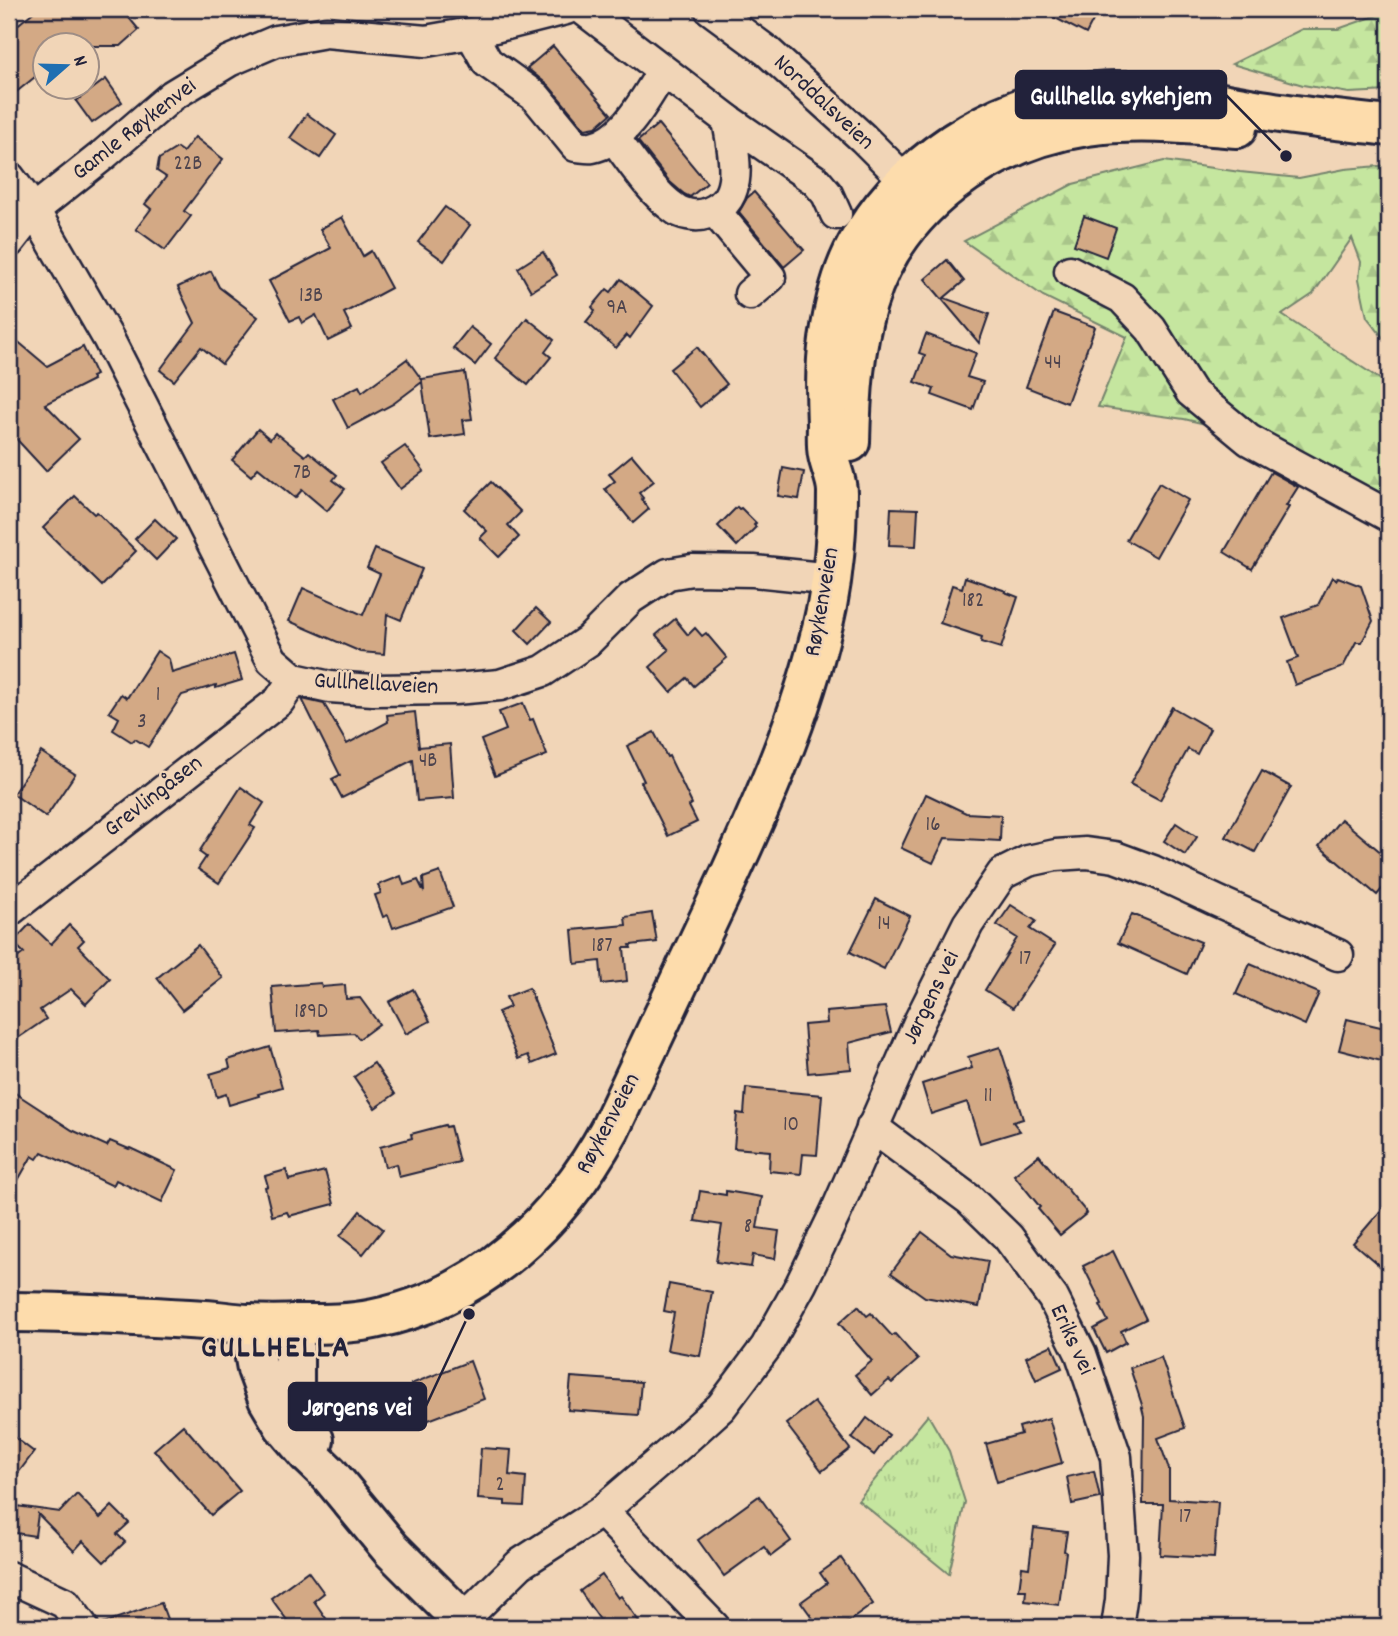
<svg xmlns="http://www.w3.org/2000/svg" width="1398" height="1636" font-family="Dekko,sans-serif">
<defs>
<pattern id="forest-firs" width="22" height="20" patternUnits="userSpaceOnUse" patternTransform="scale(1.75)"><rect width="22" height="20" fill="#c5e69f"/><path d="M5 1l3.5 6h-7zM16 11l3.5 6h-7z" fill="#a9c58a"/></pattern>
<pattern id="park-tufts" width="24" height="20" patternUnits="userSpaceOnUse" patternTransform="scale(1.75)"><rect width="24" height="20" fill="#c5e69f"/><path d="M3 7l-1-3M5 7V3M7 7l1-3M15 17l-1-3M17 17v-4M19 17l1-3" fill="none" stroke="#a9c58a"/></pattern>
</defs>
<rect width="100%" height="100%" fill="#f1d5b7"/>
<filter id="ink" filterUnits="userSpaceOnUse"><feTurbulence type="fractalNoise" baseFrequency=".0143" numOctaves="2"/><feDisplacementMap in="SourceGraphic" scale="14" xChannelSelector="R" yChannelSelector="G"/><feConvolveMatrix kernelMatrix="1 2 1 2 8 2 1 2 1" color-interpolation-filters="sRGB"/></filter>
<g filter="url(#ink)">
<!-- forest -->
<g fill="url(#forest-firs)" stroke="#74846d" stroke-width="2">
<polygon points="1389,9 1389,91 1349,93 1303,85 1232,64 1302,29 1338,29 1375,16"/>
<polygon points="1164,161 1240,172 1299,178 1345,169 1389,165 1389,345 1367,317 1359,279 1361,262 1352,238 1313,294 1282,315 1389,385 1389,496 1333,476 1270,439 1184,419 1098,407 1127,337 1043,296 964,241 1073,184"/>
</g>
<!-- park -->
<polygon fill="url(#park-tufts)" stroke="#74846d" stroke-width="2" points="928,1415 949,1451 965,1502 949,1574 858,1500"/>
<!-- building -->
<g fill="#d3a985" stroke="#22223b" stroke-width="2">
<polygon points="37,9 122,9 139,30 121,46 46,46 46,68 9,98 9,32"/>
<polygon points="1038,9 1099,9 1086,34"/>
<polygon points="553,46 611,114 596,127 585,129 549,86 527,68"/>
<polygon points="106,79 122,102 92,123 76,101"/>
<polygon points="307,114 336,135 320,158 290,138"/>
<polygon points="658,124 707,183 690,197 684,194 670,182 638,141"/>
<polygon points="195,137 223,159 184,211 191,216 165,250 136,229 151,209 145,204 166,177 157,171 159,159 177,148 183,152"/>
<polygon points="754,192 804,250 784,267 739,212 747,198"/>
<polygon points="445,207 470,225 444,261 418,242"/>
<polygon points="1084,216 1116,228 1106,257 1074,245"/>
<polygon points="342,217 363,256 371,251 391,288 344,313 352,329 328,341 316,315 302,323 299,317 290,321 269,281 331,248 320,229"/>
<polygon points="543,252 557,275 531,291 518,268"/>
<polygon points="947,260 964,281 944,298 989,314 979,343 925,279"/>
<polygon points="211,271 219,287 258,317 222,364 201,347 174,381 160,370 195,323 178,287"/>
<polygon points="621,279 653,306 630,338 627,335 616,348 586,322 595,311 592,307 607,289 611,292"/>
<polygon points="1054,312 1095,327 1067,403 1026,387"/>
<polygon points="527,318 554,340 545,352 551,357 528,385 495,358"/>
<polygon points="470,327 491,344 475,365 453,348"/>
<polygon points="9,334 47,366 83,347 96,375 91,377 93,380 45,404 79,439 46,471 9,431"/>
<polygon points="926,334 976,353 967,377 983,382 973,410 932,395 934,389 915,382 925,355 919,353"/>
<polygon points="697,347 727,384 700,407 670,369"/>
<polygon points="407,359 422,380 422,379 465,372 472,419 463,420 465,434 430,439 422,382 393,404 348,428 333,399 359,386 362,392"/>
<polygon points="258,429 270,439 275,433 278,436 279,435 305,456 309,452 337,475 333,480 345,489 327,511 302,490 295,498 258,468 251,476 232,460"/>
<polygon points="405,446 424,471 400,489 381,463"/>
<polygon points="632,455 654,481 639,493 643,498 642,499 649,509 633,523 605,489 615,481 609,474"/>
<polygon points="783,468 804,472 799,499 778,496"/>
<polygon points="1271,472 1298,487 1286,506 1289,507 1252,569 1224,552"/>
<polygon points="491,482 521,512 508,525 519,537 499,557 480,538 487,531 464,509"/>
<polygon points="1159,483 1188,500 1156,557 1126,540"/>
<polygon points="75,496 94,514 97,512 136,551 102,586 43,528"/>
<polygon points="737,507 739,509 741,508 756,523 754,525 756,527 737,546 718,526"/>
<polygon points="891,508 918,509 916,546 889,545"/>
<polygon points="155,519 176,539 156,560 135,539"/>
<polygon points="375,549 422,569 401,620 387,614 384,654 361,652 289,621 303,588 363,615 380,574 367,568"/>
<polygon points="965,577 1006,591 1005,592 1018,597 1001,648 981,642 982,637 940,623 952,585 962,588"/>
<polygon points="1332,577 1336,580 1338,577 1361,586 1373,621 1362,642 1356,642 1343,667 1295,685 1287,662 1298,658 1283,618 1318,605"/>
<polygon points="536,608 551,622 530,644 516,630"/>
<polygon points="675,619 688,635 695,628 702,636 706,633 727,658 694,686 687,678 671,692 650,667 669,650 656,635"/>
<polygon points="157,651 169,659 172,673 234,654 242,680 216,688 216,685 182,695 148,747 135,739 132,742 113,730 119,718 109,712 121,694 127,698"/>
<polygon points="302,699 324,704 347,744 388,722 387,715 415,712 419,747 450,744 454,798 417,801 413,760 369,782 370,784 342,798 332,779 340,775"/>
<polygon points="523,703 530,720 533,719 547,755 495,776 481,740 506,730 499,712"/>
<polygon points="1172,707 1210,729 1197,754 1188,749 1160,800 1130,784"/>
<polygon points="654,732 667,757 669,756 692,804 689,806 697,822 668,836 641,782 644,781 627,746"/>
<polygon points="41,752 75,774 46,817 13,794"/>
<polygon points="1262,771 1291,787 1255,852 1226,837"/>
<polygon points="241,787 264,803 250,825 255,828 219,883 198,869 206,857 199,852"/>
<polygon points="926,794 966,813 1001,815 1000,841 945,838 933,863 901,848"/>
<polygon points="1341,819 1389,859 1389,881 1377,895 1319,846"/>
<polygon points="1176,823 1197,837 1185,855 1164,841"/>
<polygon points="440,872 453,907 393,928 388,915 383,917 375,895 381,893 378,885 401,876 404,885 418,880 424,892 423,878"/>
<polygon points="876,899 910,916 884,969 850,952"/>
<polygon points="1011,905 1036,921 1030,929 1055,945 1013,1008 985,990 1017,938 997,925"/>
<polygon points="652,913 657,942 630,945 631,948 624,948 627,981 602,984 600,961 575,964 572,930 626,925 625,917"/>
<polygon points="1132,914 1201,942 1187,974 1118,943"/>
<polygon points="30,924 51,944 69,925 84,940 78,946 110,979 86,1004 71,989 40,1010 46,1019 9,1044 9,964 24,953 13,942"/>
<polygon points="198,945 223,978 182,1010 157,978"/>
<polygon points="1250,964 1319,993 1305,1025 1236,994"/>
<polygon points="321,983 322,987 345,985 346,999 360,998 379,1024 359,1039 354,1033 320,1035 319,1030 276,1033 272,987"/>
<polygon points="529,988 556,1054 532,1064 528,1055 518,1059 498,1012 510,1007 506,997"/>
<polygon points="413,989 430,1021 406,1034 389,1002"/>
<polygon points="885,1007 891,1032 849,1043 851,1069 808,1073 804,1025 827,1023 826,1012"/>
<polygon points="1347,1019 1389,1029 1389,1063 1339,1050"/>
<polygon points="270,1047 282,1087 258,1094 259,1096 229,1105 226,1094 217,1097 210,1074 230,1068 228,1060"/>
<polygon points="1000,1047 1023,1119 1013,1122 1020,1131 980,1143 967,1102 931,1114 922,1084 972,1068 968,1057"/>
<polygon points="374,1063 395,1094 375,1108 354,1077"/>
<polygon points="746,1088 822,1095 817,1155 803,1154 801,1174 769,1171 770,1151 734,1148 737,1113 744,1114"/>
<polygon points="9,1089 72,1130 107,1146 110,1141 129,1149 130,1148 177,1170 162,1202 116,1180 113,1186 42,1152 37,1159 32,1156 9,1196"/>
<polygon points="445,1125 446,1127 450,1126 459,1162 399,1177 396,1164 385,1167 380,1147 412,1138 411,1134"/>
<polygon points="1039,1155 1087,1213 1060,1235 1038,1209 1040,1207 1014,1175"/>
<polygon points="286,1170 289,1180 325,1171 334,1204 289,1216 287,1212 272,1216 265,1187 268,1186 265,1176"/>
<polygon points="700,1191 726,1195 726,1191 762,1197 757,1228 779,1231 775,1259 753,1255 751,1267 716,1262 722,1225 695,1221"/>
<polygon points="1389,1201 1389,1274 1353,1243"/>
<polygon points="360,1211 383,1229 363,1254 340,1236"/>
<polygon points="922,1232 951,1254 988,1261 979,1307 925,1297 891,1273"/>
<polygon points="1113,1251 1146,1319 1121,1331 1126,1342 1106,1353 1094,1329 1108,1321 1100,1305 1102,1304 1083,1266"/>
<polygon points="669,1284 712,1292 700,1356 667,1350 674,1313 664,1311"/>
<polygon points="858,1306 867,1316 871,1313 892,1336 895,1334 918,1360 892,1383 889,1380 872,1395 855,1375 872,1361 839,1323"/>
<polygon points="1052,1345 1062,1368 1036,1380 1026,1357"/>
<polygon points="1161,1357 1185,1428 1158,1438 1169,1469 1169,1499 1218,1502 1214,1558 1160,1555 1163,1504 1143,1504 1144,1416 1142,1408 1143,1408 1130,1368"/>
<polygon points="470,1361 484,1399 426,1421 411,1384"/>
<polygon points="571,1377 641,1382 638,1415 568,1410"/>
<polygon points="814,1402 850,1449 822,1471 786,1424"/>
<polygon points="867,1418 889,1435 874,1455 852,1438"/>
<polygon points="1049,1418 1062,1463 997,1482 986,1444 1021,1434 1019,1427"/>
<polygon points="183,1425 240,1491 211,1515 154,1450"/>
<polygon points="9,1433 34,1452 9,1485"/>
<polygon points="481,1448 511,1450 509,1475 526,1477 524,1506 505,1505 505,1501 478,1499"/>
<polygon points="1094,1471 1100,1498 1072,1504 1067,1477"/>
<polygon points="77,1494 100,1518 112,1506 129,1523 117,1534 125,1542 104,1562 83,1541 74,1551 38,1514 35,1536 9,1532 9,1505 60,1512"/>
<polygon points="759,1496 791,1541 771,1556 764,1547 724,1576 698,1540"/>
<polygon points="1034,1528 1067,1532 1064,1551 1066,1552 1059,1605 1025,1601 1026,1590 1019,1590 1022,1567 1029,1568"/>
<polygon points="841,1558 873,1604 841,1627 819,1627 801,1602 827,1583 820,1573"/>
<polygon points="308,1571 324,1593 314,1601 332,1627 292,1627 271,1598"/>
<polygon points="602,1575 618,1598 621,1596 643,1627 605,1627 580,1591"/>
<polygon points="161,1603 170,1627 101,1627 100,1624"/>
</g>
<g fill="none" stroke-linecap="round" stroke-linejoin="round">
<!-- street casing -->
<g stroke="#22223b" stroke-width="35">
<g id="street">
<polyline points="583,9 728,120 816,181 827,194 836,214"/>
<polyline points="710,9 767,51 863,138 921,196"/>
<path d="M471,33l16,29 49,35 40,49c5,0 11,2 16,1 33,-6 54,-50 71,-76"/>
<path d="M614,138c16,21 38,55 60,70 7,6 22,9 31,6 43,-13 28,-61 23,-94"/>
<polyline points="9,177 34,210 108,338 272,660 294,679 330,687 373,690 455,689 500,685 543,671 588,641 631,598 668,574 692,570 754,571 832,579"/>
<polyline points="715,211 770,277 750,294"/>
<polyline points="9,242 34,210 102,156 173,95 229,61 276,41 326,32 426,41 471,33 566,9"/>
<polyline points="1070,271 1122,298 1151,329 1191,392 1249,440 1389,516"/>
<polyline points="9,911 279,701 294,679"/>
<polyline points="872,1127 970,1200 1008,1237 1053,1298 1081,1354 1116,1457 1123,1555 1121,1600 1117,1627"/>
<polyline points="602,1511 714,1627"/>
<polyline points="9,1577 65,1603 83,1627"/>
<polyline points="459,1627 463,1620 520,1564 602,1511 680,1444 721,1407 766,1347 801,1284 835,1214 920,1020 968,924 1002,874 1028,861 1056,855 1086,853 1115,857 1153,871 1217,901 1338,955"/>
</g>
</g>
<!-- secondary casing -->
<g stroke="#22223b" stroke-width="44">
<g id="secondary">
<polyline points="249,1324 257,1369 268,1399 284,1426 307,1453 329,1474 391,1549 469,1627"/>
<polyline points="294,1324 294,1404 314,1440"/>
</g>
</g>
<!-- primary casing -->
<g stroke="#22223b" stroke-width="44">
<g id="primary">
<path d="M850,442c1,-46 4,-94 17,-138 29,-98 122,-163 220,-178 49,-7 101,-2 150,2"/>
<path d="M9,1312c65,0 131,4 196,8 14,1 28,3 42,4 18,1 36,1 53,0 25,0 50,0 74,-5 106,-21 186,-98 236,-190 40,-86 81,-171 121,-257 39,-85 77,-173 96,-266 7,-37 10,-77 10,-114 0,-13 -7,-25 -9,-37 -2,-10 -1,-21 -1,-31 -1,-28 -2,-56 2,-84 5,-35 13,-71 32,-102 52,-86 153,-146 255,-147 51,0 101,12 152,20 40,7 81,10 121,15"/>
</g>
</g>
<!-- street -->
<use href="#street" stroke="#f1d5b7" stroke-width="30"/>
<!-- secondary -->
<use href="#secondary" stroke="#f1d5b7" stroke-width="38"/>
<!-- primary -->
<use href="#primary" stroke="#fddcac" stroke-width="38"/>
</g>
</g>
<g text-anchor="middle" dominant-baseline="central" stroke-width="5" stroke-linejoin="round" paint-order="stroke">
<!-- number labels -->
<g font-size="21" fill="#4e444e">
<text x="188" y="165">22B</text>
<text x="311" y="297">13B</text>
<text x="617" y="309">9A</text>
<text x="1053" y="364">44</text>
<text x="302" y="474">7B</text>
<text x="973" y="602">182</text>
<text x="158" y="696">1</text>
<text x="142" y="723">3</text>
<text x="428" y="762">4B</text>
<text x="933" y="826">16</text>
<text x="884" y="925">14</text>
<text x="602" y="947">187</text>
<text x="1025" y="960">17</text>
<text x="311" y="1013">189D</text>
<text x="988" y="1097">11</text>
<text x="791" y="1126">10</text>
<text x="748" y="1228">8</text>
<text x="500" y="1486">2</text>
<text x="1185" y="1518">17</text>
</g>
<!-- street labels -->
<g font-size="24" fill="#22223b" stroke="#f1d5b7">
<text transform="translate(823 103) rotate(43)">Norddalsveien</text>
<text transform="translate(135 130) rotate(-38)">Gamle Røykenvei</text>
<text transform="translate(823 602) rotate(-80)">Røykenveien</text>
<text transform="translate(376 685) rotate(3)">Gullhellaveien</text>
<text transform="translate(154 797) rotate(-38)">Grevlingåsen</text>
<text transform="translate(932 998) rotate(-64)">Jørgens vei</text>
<text transform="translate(609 1124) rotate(-62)">Røykenveien</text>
<text transform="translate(1071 1340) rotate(65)">Eriks vei</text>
</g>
<!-- district labels -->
<g font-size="32" font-weight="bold" letter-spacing="2" fill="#22223b" stroke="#f1d5b7">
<text x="276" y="1350">GULLHELLA</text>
</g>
</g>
<!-- callouts -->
<path fill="none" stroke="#22223b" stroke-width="2.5" d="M1286 156L1226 95M469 1314L426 1406"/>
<g fill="#22223b" stroke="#f1d5b7" stroke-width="2.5">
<circle cx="1286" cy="156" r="7"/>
<circle cx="469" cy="1314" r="7"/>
</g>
<g fill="#22223b" stroke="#22223b" stroke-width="2.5">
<rect x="1016" y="71" width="210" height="47" rx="7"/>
<rect x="289" y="1383" width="137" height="47" rx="7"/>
</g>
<g font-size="26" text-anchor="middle" font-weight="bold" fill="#fff">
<text x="1121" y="104">Gullhella sykehjem</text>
<text x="357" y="1415">Jørgens vei</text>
</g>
<!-- margin -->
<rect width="1398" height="1636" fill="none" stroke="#f1d5b7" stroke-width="35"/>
<rect x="18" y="18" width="1363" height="1601" fill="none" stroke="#22223b" stroke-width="2.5" filter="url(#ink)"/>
<!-- north arrow -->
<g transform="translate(66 66) rotate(70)"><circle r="33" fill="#f1d5b7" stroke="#9e8d85" stroke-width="2"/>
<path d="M0-5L12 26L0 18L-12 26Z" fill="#1f6fb2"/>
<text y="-10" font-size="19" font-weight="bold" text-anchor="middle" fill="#22223b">N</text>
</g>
</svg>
